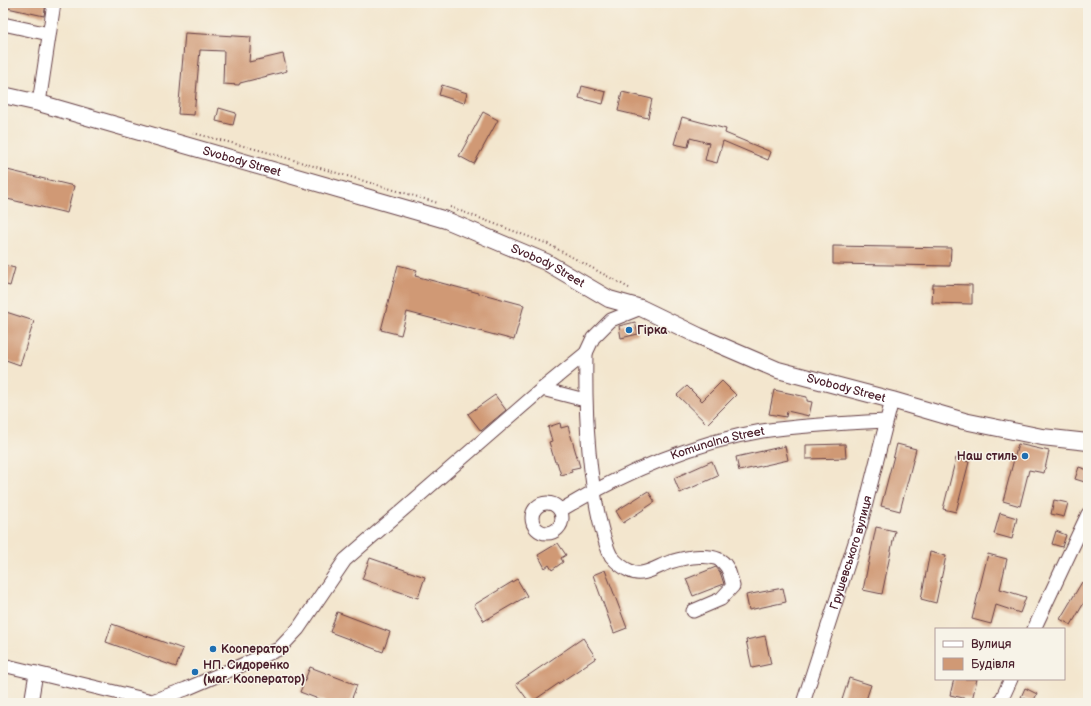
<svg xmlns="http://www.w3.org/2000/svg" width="1091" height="706" font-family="'Balsamiq Sans',sans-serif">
<rect width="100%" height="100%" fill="#f7f3e8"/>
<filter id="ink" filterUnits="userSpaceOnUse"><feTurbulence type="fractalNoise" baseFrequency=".025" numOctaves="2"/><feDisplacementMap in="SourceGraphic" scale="8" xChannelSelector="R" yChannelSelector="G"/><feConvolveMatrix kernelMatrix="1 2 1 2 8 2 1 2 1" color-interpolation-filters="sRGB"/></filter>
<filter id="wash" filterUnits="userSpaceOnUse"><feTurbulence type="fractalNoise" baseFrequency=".012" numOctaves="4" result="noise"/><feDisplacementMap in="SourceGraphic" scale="16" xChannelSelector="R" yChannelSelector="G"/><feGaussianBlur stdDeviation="0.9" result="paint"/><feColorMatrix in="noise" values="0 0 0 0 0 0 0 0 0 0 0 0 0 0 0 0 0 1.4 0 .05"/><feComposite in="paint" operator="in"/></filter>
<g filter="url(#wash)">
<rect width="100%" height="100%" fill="#f3e6ce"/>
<g id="blocks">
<!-- building -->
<g fill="#d09975">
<polygon points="3,3 46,3 44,16 3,7"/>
<polygon points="185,33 251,37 249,62 283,54 287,71 240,83 239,85 223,84 224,51 200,50 194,115 178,114"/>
<polygon points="442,85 467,93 464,103 439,95"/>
<polygon points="582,86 606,92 603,104 579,98"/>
<polygon points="622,92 652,99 648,118 618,111"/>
<polygon points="219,108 236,113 233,125 216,121"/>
<polygon points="483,112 498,120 474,164 459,156"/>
<polygon points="682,117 726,129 725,133 771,152 768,160 723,141 717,163 705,160 709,143 690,138 688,147 674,144"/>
<polygon points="3,169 74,186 67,213 3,198"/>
<polygon points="833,246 951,248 950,266 833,264"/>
<polygon points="3,265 15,268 10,286 3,284"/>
<polygon points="398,265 417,270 415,276 524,305 514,340 407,312 401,335 381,330"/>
<polygon points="933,284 972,285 972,304 932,303"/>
<polygon points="3,311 34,321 20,365 3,359"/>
<polygon points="635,322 638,334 621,338 619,326"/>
<polygon points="722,381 736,395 707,424 677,395 687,386 702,401"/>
<polygon points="774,390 807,397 807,401 812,402 809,416 787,411 786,417 769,414"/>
<polygon points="495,395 506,410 481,431 468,414"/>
<polygon points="560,423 561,428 568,426 580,467 571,469 572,472 561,475 557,462 555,462 549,442 552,441 548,427"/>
<polygon points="845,444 846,458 806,459 806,445"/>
<polygon points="897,444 916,449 900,511 881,506"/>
<polygon points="1018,444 1049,451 1044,473 1029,470 1020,506 1003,501"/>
<polygon points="785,446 788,460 739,471 736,457"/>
<polygon points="956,458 969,462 956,512 943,509"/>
<polygon points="712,461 718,476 680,493 674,478"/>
<polygon points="1079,467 1088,470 1088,483 1075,479"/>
<polygon points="648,491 655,502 623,523 616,511"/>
<polygon points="1054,500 1068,503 1064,517 1051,514"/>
<polygon points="1000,513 1017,518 1012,539 994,534"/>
<polygon points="876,527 895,531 882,594 863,590"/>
<polygon points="1056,531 1066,535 1062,547 1052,544"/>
<polygon points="558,543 566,555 561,558 563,562 552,570 549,565 545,568 538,555"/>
<polygon points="930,552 946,556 936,603 921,599"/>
<polygon points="988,554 1007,559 1000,589 1026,597 1020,613 996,605 991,624 972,619"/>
<polygon points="370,558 425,577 418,598 362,579"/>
<polygon points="716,567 720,572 724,584 693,596 686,579"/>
<polygon points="605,570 627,628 614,633 593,575"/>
<polygon points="517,579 527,596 484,621 474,605"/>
<polygon points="1082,582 1088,585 1088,596 1071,625 1060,619"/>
<polygon points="783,588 786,602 749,610 746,595"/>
<polygon points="337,612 390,632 383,652 330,632"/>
<polygon points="112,624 183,649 176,667 106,642"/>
<polygon points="765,636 771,664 752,668 746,640"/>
<polygon points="583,638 596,658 530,703 516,684"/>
<polygon points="310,667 357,685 350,703 329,703 300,692"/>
<polygon points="849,678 871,685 865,703 841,703"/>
<polygon points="954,679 977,679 972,700 950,695"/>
<polygon points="1025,688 1037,694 1033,702 1021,697"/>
</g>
</g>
</g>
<g filter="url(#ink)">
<use href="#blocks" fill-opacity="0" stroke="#633d43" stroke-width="1"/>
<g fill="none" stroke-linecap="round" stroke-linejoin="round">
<!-- minor casing -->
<g stroke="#633d43" stroke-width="15">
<g id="minor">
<polyline points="3,24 49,34"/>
<polyline points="39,103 54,3"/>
<path d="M586,353c-1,55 1,111 13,165 3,12 6,27 12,38 5,6 12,12 19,15 12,7 28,-5 40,-9 13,-4 47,-12 56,4 4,5 5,14 7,20l-12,13 -28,12"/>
<polyline points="542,389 585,400"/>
<circle cx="547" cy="518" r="15"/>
<path id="s1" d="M561,510c62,-37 130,-67 201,-79 42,-6 83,-8 124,-10"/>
<polyline points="1034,629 1088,514"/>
<polyline points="3,665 152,701 186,689 279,649 298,629 345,560 542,389 586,353 593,338 611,320 641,308"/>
<polyline points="31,703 36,673"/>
<path id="s2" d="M803,703l57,-176 32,-127"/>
<polyline points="1000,703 1011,679"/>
</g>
</g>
<!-- major casing -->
<g stroke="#633d43" stroke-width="18">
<g id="major">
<path id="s3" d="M3,95l36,8 407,117 100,42 63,37 32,9 58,28 79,34 114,30 72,21 78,16 46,5"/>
</g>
</g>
<!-- path -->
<g stroke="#633d43" stroke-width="2" stroke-dasharray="1 3" stroke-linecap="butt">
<polyline points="193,133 263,151 438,203"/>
<polyline points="450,207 548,244 629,288"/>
</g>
<!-- minor -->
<use href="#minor" stroke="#fff" stroke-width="13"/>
<!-- major -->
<use href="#major" stroke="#fff" stroke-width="16"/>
</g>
</g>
<!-- markers -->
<g fill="#1f6fb2" stroke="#f7f3e8" stroke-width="1.5">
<circle cx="629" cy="330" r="4"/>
<circle cx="1025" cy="456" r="4"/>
<circle cx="213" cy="649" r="4"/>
<circle cx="195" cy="672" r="4"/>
</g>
<g text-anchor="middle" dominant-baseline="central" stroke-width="3" stroke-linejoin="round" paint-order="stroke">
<!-- street labels -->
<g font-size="12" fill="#4a1f2b" stroke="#f7f3e8">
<text stroke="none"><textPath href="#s3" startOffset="248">Svobody Street</textPath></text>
<text stroke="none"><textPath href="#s3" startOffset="572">Svobody Street</textPath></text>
<text stroke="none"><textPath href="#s3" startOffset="896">Svobody Street</textPath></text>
<text stroke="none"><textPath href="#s1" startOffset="171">Komunalna Street</textPath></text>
<text stroke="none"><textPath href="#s2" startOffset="158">Грушевського вулиця</textPath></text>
</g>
<!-- poi labels -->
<g font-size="12" font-weight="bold" fill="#4a1f2b" stroke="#f7f3e8" text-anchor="start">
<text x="637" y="330">Гірка</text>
<text x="1017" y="456" text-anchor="end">Наш стиль</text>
<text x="221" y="649">Кооператор</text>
<text x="203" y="665">НП. Сидоренко<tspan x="203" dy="14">(маг. Кооператор)</tspan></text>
</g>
</g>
<!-- margin -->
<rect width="1091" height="706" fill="none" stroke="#f7f3e8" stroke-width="16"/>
<!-- legend -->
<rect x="935" y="628" width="130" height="52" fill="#f7f3e8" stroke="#b29e9c"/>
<rect x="943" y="641" width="20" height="6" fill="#ffffff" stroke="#b29e9c"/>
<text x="971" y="648" font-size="12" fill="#4a1f2b">Вулиця</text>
<rect x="943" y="658" width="20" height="12" fill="#d09975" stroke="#b29e9c"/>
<text x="971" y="668" font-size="12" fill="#4a1f2b">Будівля</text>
</svg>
